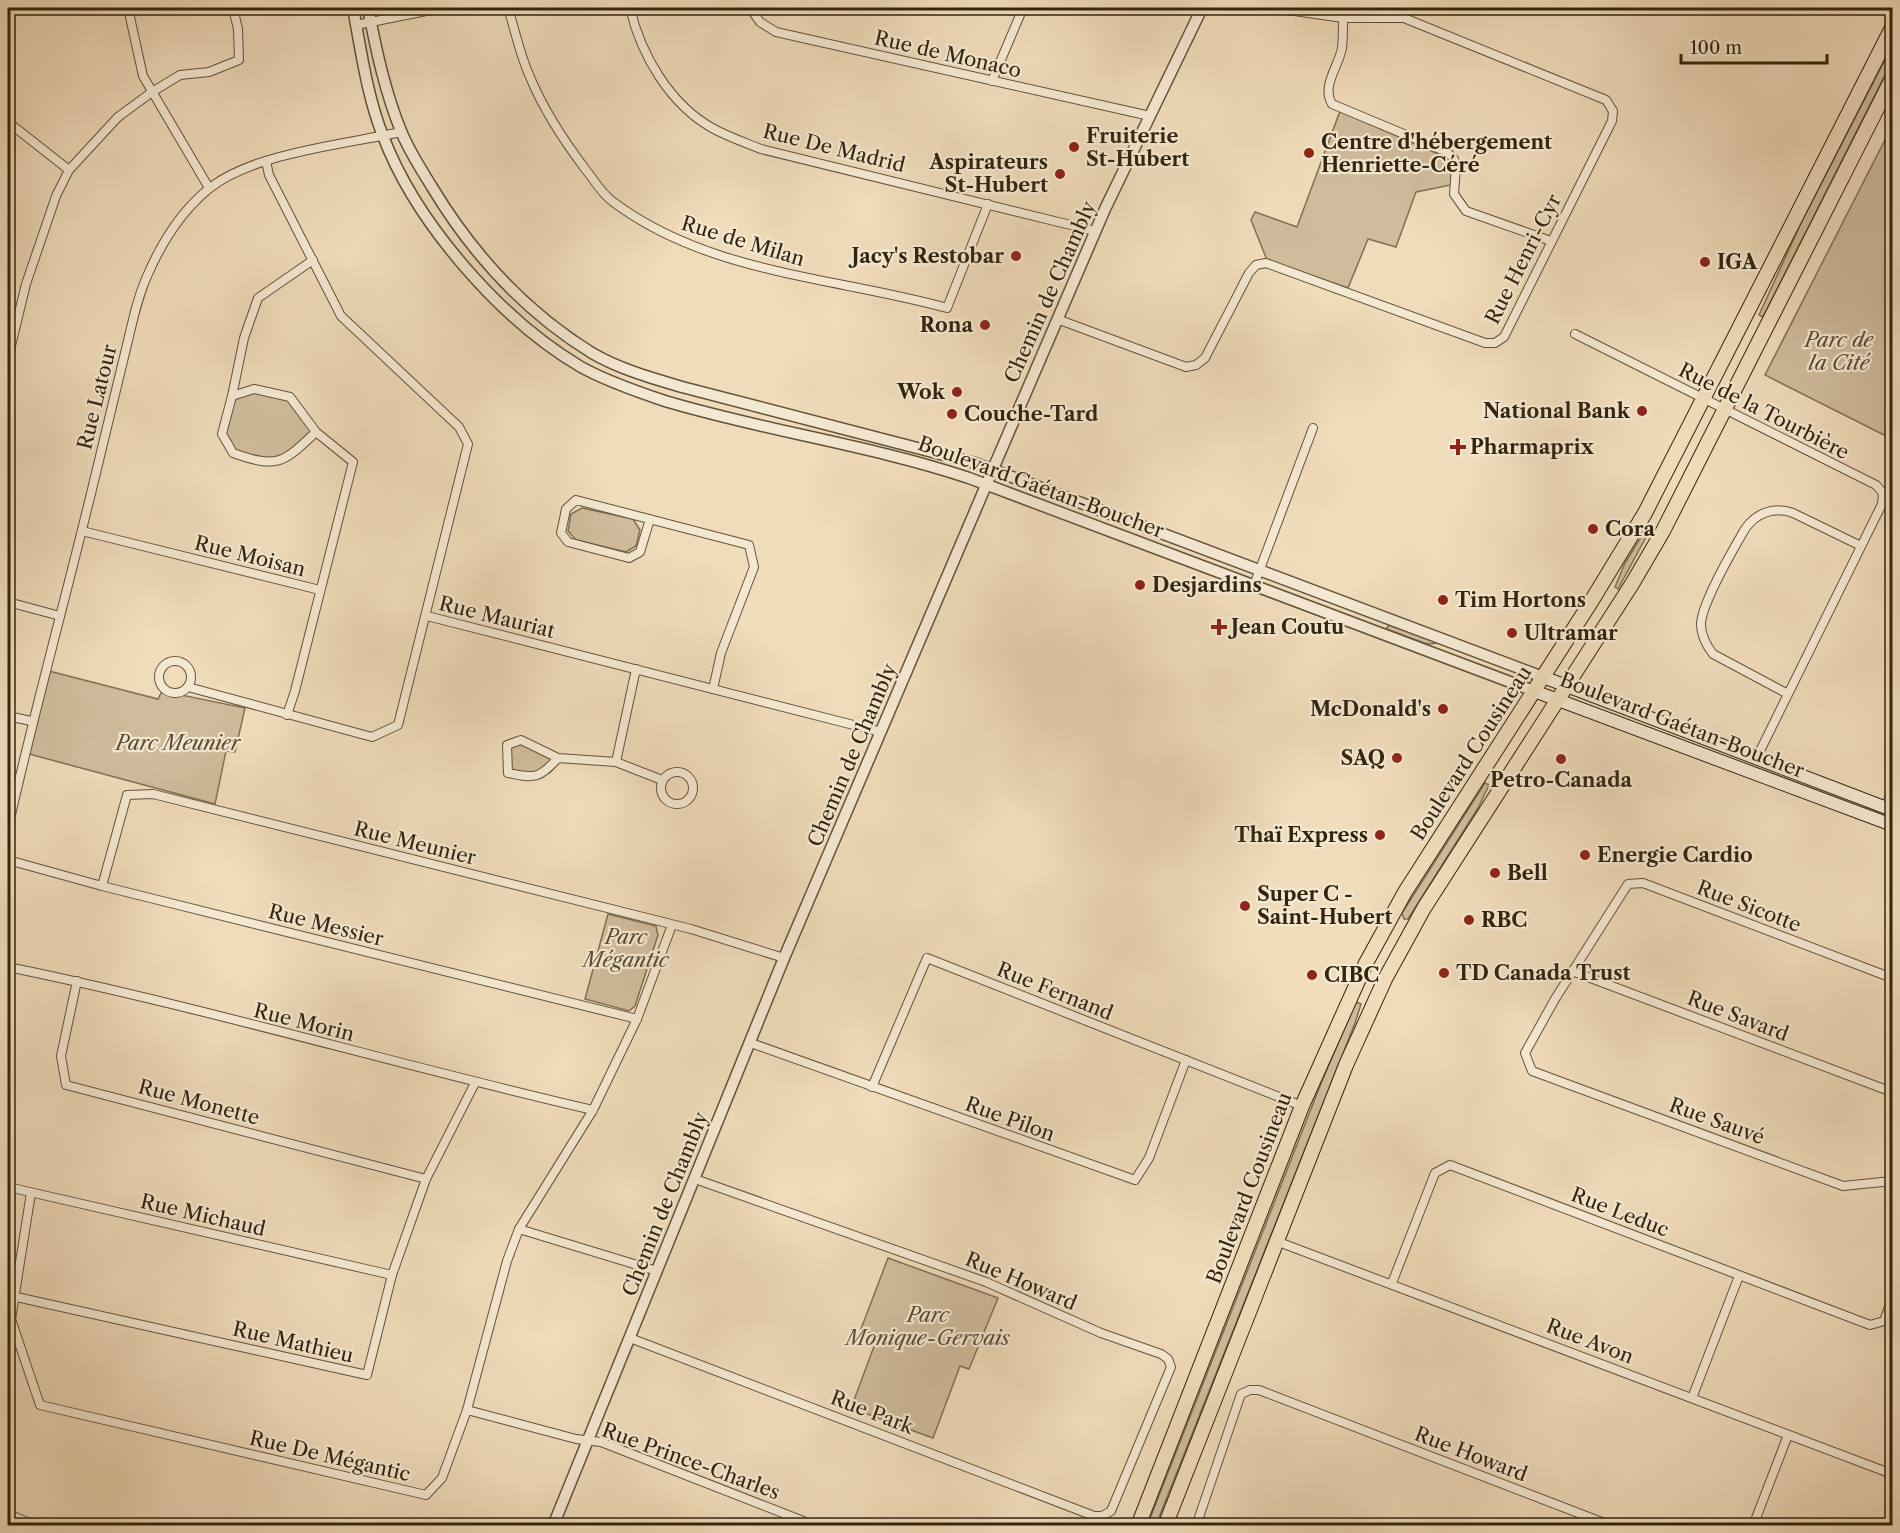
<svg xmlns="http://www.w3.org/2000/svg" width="1900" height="1533" font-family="'Libre Caslon Text',serif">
<rect width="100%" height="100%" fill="#f0dbba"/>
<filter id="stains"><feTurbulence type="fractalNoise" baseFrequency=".00333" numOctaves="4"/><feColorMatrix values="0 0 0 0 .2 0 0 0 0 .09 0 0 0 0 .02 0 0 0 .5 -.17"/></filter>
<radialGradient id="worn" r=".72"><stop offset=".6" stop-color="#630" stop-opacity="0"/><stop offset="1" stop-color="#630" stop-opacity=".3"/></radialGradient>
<!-- green -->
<g fill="#d0bc9d" stroke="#817056" stroke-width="1.5">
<polygon points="1892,46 1892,61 1763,317 1759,315 1801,223"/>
<polygon points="1340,111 1452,160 1451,185 1416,192 1396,247 1368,239 1348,288 1267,260 1251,220 1255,212 1297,227"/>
<polygon points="1892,126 1892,439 1765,375"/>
<polygon points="254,389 290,397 316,432 286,460 233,453 222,434 232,396"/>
<polygon points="582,508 633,519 640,530 636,546 626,552 576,540 568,531 571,514"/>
<polygon points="1648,526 1651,528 1618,589 1615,587 1625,563"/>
<polygon points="1389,625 1439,643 1427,644 1386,629"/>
<polygon points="49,671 158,699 162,691 245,708 235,752 226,751 215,804 29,754"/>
<polygon points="521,744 554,758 541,773 526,775 511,771 510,747"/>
<polygon points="1485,783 1489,785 1478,808 1408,919 1404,919 1402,913"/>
<polygon points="608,914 656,926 658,935 635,1006 629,1011 585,999"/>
<polygon points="1356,1002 1361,1004 1355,1023 1156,1525 1147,1526 1322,1081"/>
<polygon points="888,1258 998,1298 969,1369 960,1366 933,1438 851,1408 878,1336 861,1329"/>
</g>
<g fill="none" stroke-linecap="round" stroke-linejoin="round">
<!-- minor casing -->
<g stroke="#62523a" stroke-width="10">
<g id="minor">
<polyline points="128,8 143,76 209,188"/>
<path d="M508,8c7,22 12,47 22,69 14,34 34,64 56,93 8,10 16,24 26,31 96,73 223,76 335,107l41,-104"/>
<path d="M630,8c11,47 40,97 84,121 15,8 32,14 47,20l334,82"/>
<polyline points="750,8 760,22 776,32 1150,116"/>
<path d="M1343,18c0,10 0,20 -1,30 -3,18 -21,38 -10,56l115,48 7,7 2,8 -2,27 12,17 85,30"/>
<polyline points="356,25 441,8"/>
<polyline points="992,81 1023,8"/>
<polyline points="8,122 69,170"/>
<polyline points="1057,319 1186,367 1196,365 1205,358 1249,273 1256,265 1266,263 1485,343 1495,343 1504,337 1612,121 1613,111 1606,100 1404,18 1343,18 1274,8"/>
<polyline points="1575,334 1876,485 1883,493 1882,504 1756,759"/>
<polyline points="8,358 26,284 56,196 69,170 118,117 152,92 180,75 209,72 239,60 238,29 233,8"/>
<polyline points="232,396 244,338 258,298 313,260"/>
<polyline points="650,519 640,552 629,558 568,542 561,533 566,509 576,500 749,545 754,567 721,653 713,689"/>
<polyline points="82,531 320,590"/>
<polyline points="1254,585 1313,428"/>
<polyline points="8,602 60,616"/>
<polyline points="427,616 881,732"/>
<circle cx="175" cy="677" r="16"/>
<polyline points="188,687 372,737 398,725 468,444 459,427 341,316 269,175 266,161"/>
<path d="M1788,694l-75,-40c-7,-9 -12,-19 -12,-30 1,-22 32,-74 44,-95 11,-16 29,-23 48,-16l68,33"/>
<path d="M287,715l8,-24 58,-229 -37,-30 -26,-35 -36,-8 -22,7 -10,38 11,19c45,16 50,10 83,-21"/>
<polyline points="8,716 31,721"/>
<path d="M558,758c-18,20 -23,21 -50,15l-1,-28 14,-5 37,18 58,4 46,18"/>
<polyline points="616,762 636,669"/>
<circle cx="677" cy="788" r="16"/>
<polyline points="1885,808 1892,791"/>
<path d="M8,828c26,-116 58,-231 86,-347 10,-42 20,-83 30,-124 7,-27 12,-57 24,-83 14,-32 35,-65 63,-87 44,-34 135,-43 190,-55"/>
<polyline points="8,860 102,886 637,1019"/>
<polyline points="102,886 127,795 153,794 691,929 784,958"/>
<path d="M8,967c196,40 389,98 585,143"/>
<polyline points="1572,971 1892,1092"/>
<polyline points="1892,978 1643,883 1628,884 1555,999 1525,1053 1532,1071 1843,1186 1892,1181"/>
<polyline points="77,981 61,1056 66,1085 426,1179"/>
<polyline points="751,1043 1135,1180 1149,1158 1186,1060"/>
<polyline points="872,1087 927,958 1302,1106"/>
<polyline points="8,1187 392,1275"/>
<polyline points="31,1193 11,1319 40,1405 426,1495 442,1478 467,1410 507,1261 519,1229 593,1110 637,1019 672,925"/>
<polyline points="519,1229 657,1271"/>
<polyline points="1276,1241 1892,1474"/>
<polyline points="1392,1283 1435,1173 1450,1165 1870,1325 1884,1321 1892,1299"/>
<polyline points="12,1296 367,1375 392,1275 426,1179 475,1083"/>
<polyline points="630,1338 1094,1516 1102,1516 1111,1511 1171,1367 1168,1359 1161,1354 1101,1333 986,1282 695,1179"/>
<polyline points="1692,1398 1739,1276"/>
<polyline points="467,1410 576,1439 601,1442 816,1526"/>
<polyline points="8,1514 37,1526"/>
<polyline points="1196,1526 1241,1394 1250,1390 1259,1390 1612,1526"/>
<polyline points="1753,1526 1788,1435"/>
</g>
</g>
<!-- tertiary casing -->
<g stroke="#62523a" stroke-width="13">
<g id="tertiary">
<path d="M353,8c8,42 14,88 30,128 33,87 118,184 198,231 25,14 57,25 84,34 100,30 205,44 304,77l565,213"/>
<path d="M368,8c8,41 17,84 33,123 8,20 20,38 31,56 41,68 92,124 160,166 27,16 60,25 90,34l293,76 568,214"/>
<polyline points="553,1526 784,958 993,469 1105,209 1202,8"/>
</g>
</g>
<!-- secondary casing -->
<g stroke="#32240f" stroke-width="14">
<g id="secondary">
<polyline points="1543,677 1892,810"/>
<polyline points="1534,691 1892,825"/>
</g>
</g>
<!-- primary casing -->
<g stroke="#32240f" stroke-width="16">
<g id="primary">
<polyline points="1138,1526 1302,1106 1366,963 1405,892 1589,605 1645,513 1892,28"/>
<polyline points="1165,1526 1346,1065 1385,979 1424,908 1632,584 1663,531 1892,79"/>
</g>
</g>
<!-- minor -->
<use href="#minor" stroke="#f5e8d2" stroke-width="8"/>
<!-- tertiary -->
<use href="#tertiary" stroke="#f5e8d2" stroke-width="10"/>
<!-- secondary -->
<use href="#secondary" stroke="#f5e8d2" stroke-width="12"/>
<!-- primary -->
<use href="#primary" stroke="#f0dbba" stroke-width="14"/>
</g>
<!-- markers -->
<g fill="#8f2418" stroke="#f5e8d2" stroke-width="2">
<circle cx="1074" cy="147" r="6"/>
<circle cx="1309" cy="153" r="6"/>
<circle cx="1060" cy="174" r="6"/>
<circle cx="1016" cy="256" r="6"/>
<circle cx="1705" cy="262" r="6"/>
<circle cx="985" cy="325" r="6"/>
<circle cx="957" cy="392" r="6"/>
<circle cx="1642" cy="411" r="6"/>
<circle cx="952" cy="414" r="6"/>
<path d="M1455 438h6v6h6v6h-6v6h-6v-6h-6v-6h6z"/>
<circle cx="1593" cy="529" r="6"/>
<circle cx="1140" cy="585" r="6"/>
<circle cx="1443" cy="600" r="6"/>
<path d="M1216 618h6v6h6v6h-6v6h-6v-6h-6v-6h6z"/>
<circle cx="1512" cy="633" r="6"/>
<circle cx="1443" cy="709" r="6"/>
<circle cx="1397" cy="758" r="6"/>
<circle cx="1561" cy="759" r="6"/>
<circle cx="1380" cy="835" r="6"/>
<circle cx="1585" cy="855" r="6"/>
<circle cx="1495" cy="873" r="6"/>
<circle cx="1245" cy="906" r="6"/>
<circle cx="1469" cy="920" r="6"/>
<circle cx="1444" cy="973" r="6"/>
<circle cx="1312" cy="975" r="6"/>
</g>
<g text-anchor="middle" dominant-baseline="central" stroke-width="4.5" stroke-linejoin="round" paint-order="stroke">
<!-- street labels -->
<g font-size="20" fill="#32240f" stroke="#f5e8d2">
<text transform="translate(948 54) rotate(13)">Rue de Monaco</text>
<text transform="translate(834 148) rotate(14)">Rue De Madrid</text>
<text transform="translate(743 241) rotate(17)">Rue de Milan</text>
<text transform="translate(1523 259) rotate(-63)">Rue Henri-Cyr</text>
<text transform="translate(1050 292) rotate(-66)">Chemin de Chambly</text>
<text transform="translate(97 397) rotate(-76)">Rue Latour</text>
<text transform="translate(1764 411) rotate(27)">Rue de la Tourbière</text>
<text transform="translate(1041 487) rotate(20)">Boulevard Gaétan-Boucher</text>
<text transform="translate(250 556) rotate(14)">Rue Moisan</text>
<text transform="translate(497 617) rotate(14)">Rue Mauriat</text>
<text transform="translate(1682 725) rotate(21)">Boulevard Gaétan-Boucher</text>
<text transform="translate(1471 753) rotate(-57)">Boulevard Cousineau</text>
<text transform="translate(852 755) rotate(-67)">Chemin de Chambly</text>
<text transform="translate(415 843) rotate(14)">Rue Meunier</text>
<text transform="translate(1749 906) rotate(21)">Rue Sicotte</text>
<text transform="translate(326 925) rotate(14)">Rue Messier</text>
<text transform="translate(1055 991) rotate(22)">Rue Fernand</text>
<text transform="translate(1738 1016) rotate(21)">Rue Savard</text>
<text transform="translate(304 1022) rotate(14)">Rue Morin</text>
<text transform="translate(199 1102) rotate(15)">Rue Monette</text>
<text transform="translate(1010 1119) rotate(20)">Rue Pilon</text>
<text transform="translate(1717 1121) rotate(20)">Rue Sauvé</text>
<text transform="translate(1249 1188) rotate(-69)">Boulevard Cousineau</text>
<text transform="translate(665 1204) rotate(-68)">Chemin de Chambly</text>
<text transform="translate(1620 1212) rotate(21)">Rue Leduc</text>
<text transform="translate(203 1215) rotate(13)">Rue Michaud</text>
<text transform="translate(1021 1281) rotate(23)">Rue Howard</text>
<text transform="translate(1590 1341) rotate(21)">Rue Avon</text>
<text transform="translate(293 1342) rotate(13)">Rue Mathieu</text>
<text transform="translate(872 1412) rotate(21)">Rue Park</text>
<text transform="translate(1471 1454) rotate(21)">Rue Howard</text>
<text transform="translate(330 1456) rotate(13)">Rue De Mégantic</text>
<text transform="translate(691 1461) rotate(20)">Rue Prince-Charles</text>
</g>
<!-- poi labels -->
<g font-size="20" font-weight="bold" fill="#32240f" stroke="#f5e8d2" text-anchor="start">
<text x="1086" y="136">Fruiterie<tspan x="1086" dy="23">St-Hubert</tspan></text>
<text x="1321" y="142">Centre d'hébergement<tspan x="1321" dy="23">Henriette-Céré</tspan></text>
<text x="1048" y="162" text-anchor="end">Aspirateurs<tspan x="1048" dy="23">St-Hubert</tspan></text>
<text x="1004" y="256" text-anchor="end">Jacy's Restobar</text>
<text x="1717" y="262">IGA</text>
<text x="973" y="325" text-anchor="end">Rona</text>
<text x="945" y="392" text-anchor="end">Wok</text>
<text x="1630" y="411" text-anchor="end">National Bank</text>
<text x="964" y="414">Couche-Tard</text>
<text x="1470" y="447">Pharmaprix</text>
<text x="1605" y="529">Cora</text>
<text x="1152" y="585">Desjardins</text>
<text x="1455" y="600">Tim Hortons</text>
<text x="1231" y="627">Jean Coutu</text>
<text x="1524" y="633">Ultramar</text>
<text x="1431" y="709" text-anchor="end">McDonald's</text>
<text x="1385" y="758" text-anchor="end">SAQ</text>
<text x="1561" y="780" text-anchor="middle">Petro-Canada</text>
<text x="1368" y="835" text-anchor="end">Thaï Express</text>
<text x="1597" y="855">Energie Cardio</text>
<text x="1507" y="873">Bell</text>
<text x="1257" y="894">Super C -<tspan x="1257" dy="23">Saint-Hubert</tspan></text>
<text x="1481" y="920">RBC</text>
<text x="1456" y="973">TD Canada Trust</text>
<text x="1324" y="975">CIBC</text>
</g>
<!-- park labels -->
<g font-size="20" font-style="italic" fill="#5a4a32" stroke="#f5e8d2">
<text x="1839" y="340">Parc de<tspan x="1839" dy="23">la Cité</tspan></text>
<text x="178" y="743">Parc Meunier</text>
<text x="626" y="937">Parc<tspan x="626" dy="23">Mégantic</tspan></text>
<text x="928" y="1315">Parc<tspan x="928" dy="23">Monique-Gervais</tspan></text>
</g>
</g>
<!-- margin -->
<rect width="1900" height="1533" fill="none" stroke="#f0dbba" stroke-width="30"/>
<rect x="9" y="9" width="1882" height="1515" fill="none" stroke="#32240f" stroke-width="3"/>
<rect x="15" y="15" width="1870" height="1503" fill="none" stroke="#32240f" stroke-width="1.5"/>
<!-- scale -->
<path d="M1681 54v9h146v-9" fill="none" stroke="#32240f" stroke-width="3"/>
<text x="1690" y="54" font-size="18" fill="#32240f" stroke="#f5e8d2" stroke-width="4.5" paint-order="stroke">100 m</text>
<rect width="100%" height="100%" filter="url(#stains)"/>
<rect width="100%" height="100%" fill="url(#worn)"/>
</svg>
